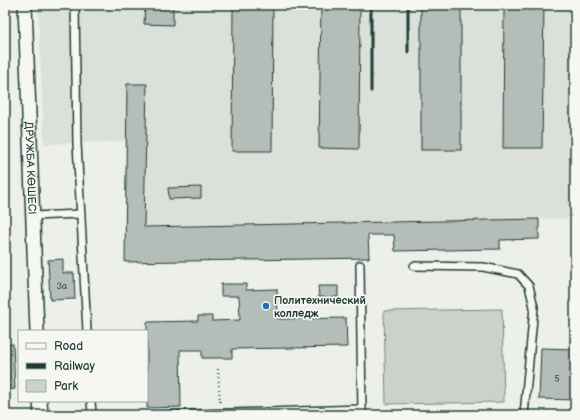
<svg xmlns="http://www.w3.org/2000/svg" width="580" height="420" font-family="'Balsamiq Sans',sans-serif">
<rect width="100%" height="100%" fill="#edefea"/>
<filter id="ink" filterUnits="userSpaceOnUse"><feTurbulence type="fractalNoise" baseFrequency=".025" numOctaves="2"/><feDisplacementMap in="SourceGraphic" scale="8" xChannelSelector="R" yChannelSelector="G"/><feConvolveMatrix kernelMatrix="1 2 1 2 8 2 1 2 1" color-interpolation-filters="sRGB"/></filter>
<g filter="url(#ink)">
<!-- built -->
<polygon fill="#dce0db" points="38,5 575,5 575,218 124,227 126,141 44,144"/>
<!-- green -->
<polygon fill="#cbd2cc" stroke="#758880" points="502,309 504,402 386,404 384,311"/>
<!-- building -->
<g fill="#b4bdb8" stroke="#1f3d34">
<polygon points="145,5 173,5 173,25 144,24"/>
<polygon points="233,5 273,5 272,151 232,151"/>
<polygon points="321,5 360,5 359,149 319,148"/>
<rect x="421" y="5" width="40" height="145"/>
<polygon points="504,5 544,5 542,148 503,148"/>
<polygon points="127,84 147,84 144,227 539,219 539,239 500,240 500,249 395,251 394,235 368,235 369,258 125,262"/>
<polygon points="201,187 201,198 169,199 168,188"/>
<polygon points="63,259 63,273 74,273 75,299 50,300 48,260"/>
<polygon points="221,284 246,284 246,290 277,289 278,319 346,318 347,347 232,349 232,358 202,358 202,350 180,350 181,407 147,408 147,322 198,321 198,316 212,316 212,321 240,320 239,296 221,296"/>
<polygon points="318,286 338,286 338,297 319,297"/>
<polygon points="5,344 13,344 15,389 5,390"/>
<polygon points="541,348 575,349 575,400 539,399"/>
</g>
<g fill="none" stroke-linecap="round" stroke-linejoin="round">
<!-- service casing -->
<g stroke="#1f3d34" stroke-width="10">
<g id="service">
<polyline points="75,5 77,143 87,331"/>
<polyline points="32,216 81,214"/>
<polyline points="360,265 362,415"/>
<polyline points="414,266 483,267 518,274 529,286 534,307 524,415"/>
<polyline points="91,401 92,415"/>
<polyline points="167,415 362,409"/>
</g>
</g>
<!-- minor casing -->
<g stroke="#1f3d34" stroke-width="16">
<g id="minor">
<path id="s1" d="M25,5l12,326"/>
<polyline points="40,401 41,415"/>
</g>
</g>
<!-- path -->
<polyline stroke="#1f3d34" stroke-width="2" stroke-dasharray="1 3" stroke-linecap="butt" points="218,369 220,404"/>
<!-- service -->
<use href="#service" stroke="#f6f6f2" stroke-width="7"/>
<!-- minor -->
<use href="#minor" stroke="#f6f6f2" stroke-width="13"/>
<!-- rail -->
<g stroke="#1f3d34" stroke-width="3">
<polyline points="408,52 408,5"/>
<polyline points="371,91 371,5"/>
</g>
</g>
</g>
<!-- markers -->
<circle fill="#1f6fb2" stroke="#f6f6f2" stroke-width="1.5" cx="266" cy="306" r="4"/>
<g text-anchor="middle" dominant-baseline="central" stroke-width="3.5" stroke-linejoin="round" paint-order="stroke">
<!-- number labels -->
<g font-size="9" fill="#445d55">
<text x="62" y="286">3а</text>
<text x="557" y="379">5</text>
</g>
<!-- street labels -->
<g font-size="11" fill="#1f3d34" stroke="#f6f6f2">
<text stroke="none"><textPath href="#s1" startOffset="163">ДРУЖБА КӨШЕСІ</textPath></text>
</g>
<!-- poi labels -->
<g font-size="11" font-weight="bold" fill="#1f3d34" stroke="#f6f6f2" text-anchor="start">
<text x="274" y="300">Политехнический<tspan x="274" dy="13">колледж</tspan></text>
</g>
</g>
<!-- margin -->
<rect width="580" height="420" fill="none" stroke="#f6f6f2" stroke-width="20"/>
<rect x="10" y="10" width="560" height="400" fill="none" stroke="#1f3d34" stroke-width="1.5" filter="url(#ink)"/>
<!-- legend -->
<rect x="18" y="330" width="130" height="72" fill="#f6f6f2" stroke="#a0aca6"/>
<rect x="26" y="343" width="20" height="6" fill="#f6f6f2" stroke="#a0aca6"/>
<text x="54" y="350" font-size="12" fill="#1f3d34">Road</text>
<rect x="26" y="363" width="20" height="6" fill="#1f3d34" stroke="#a0aca6"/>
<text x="54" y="370" font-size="12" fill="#1f3d34">Railway</text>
<rect x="26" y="380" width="20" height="12" fill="#cbd2cc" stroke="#a0aca6"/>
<text x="54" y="390" font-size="12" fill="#1f3d34">Park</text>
</svg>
